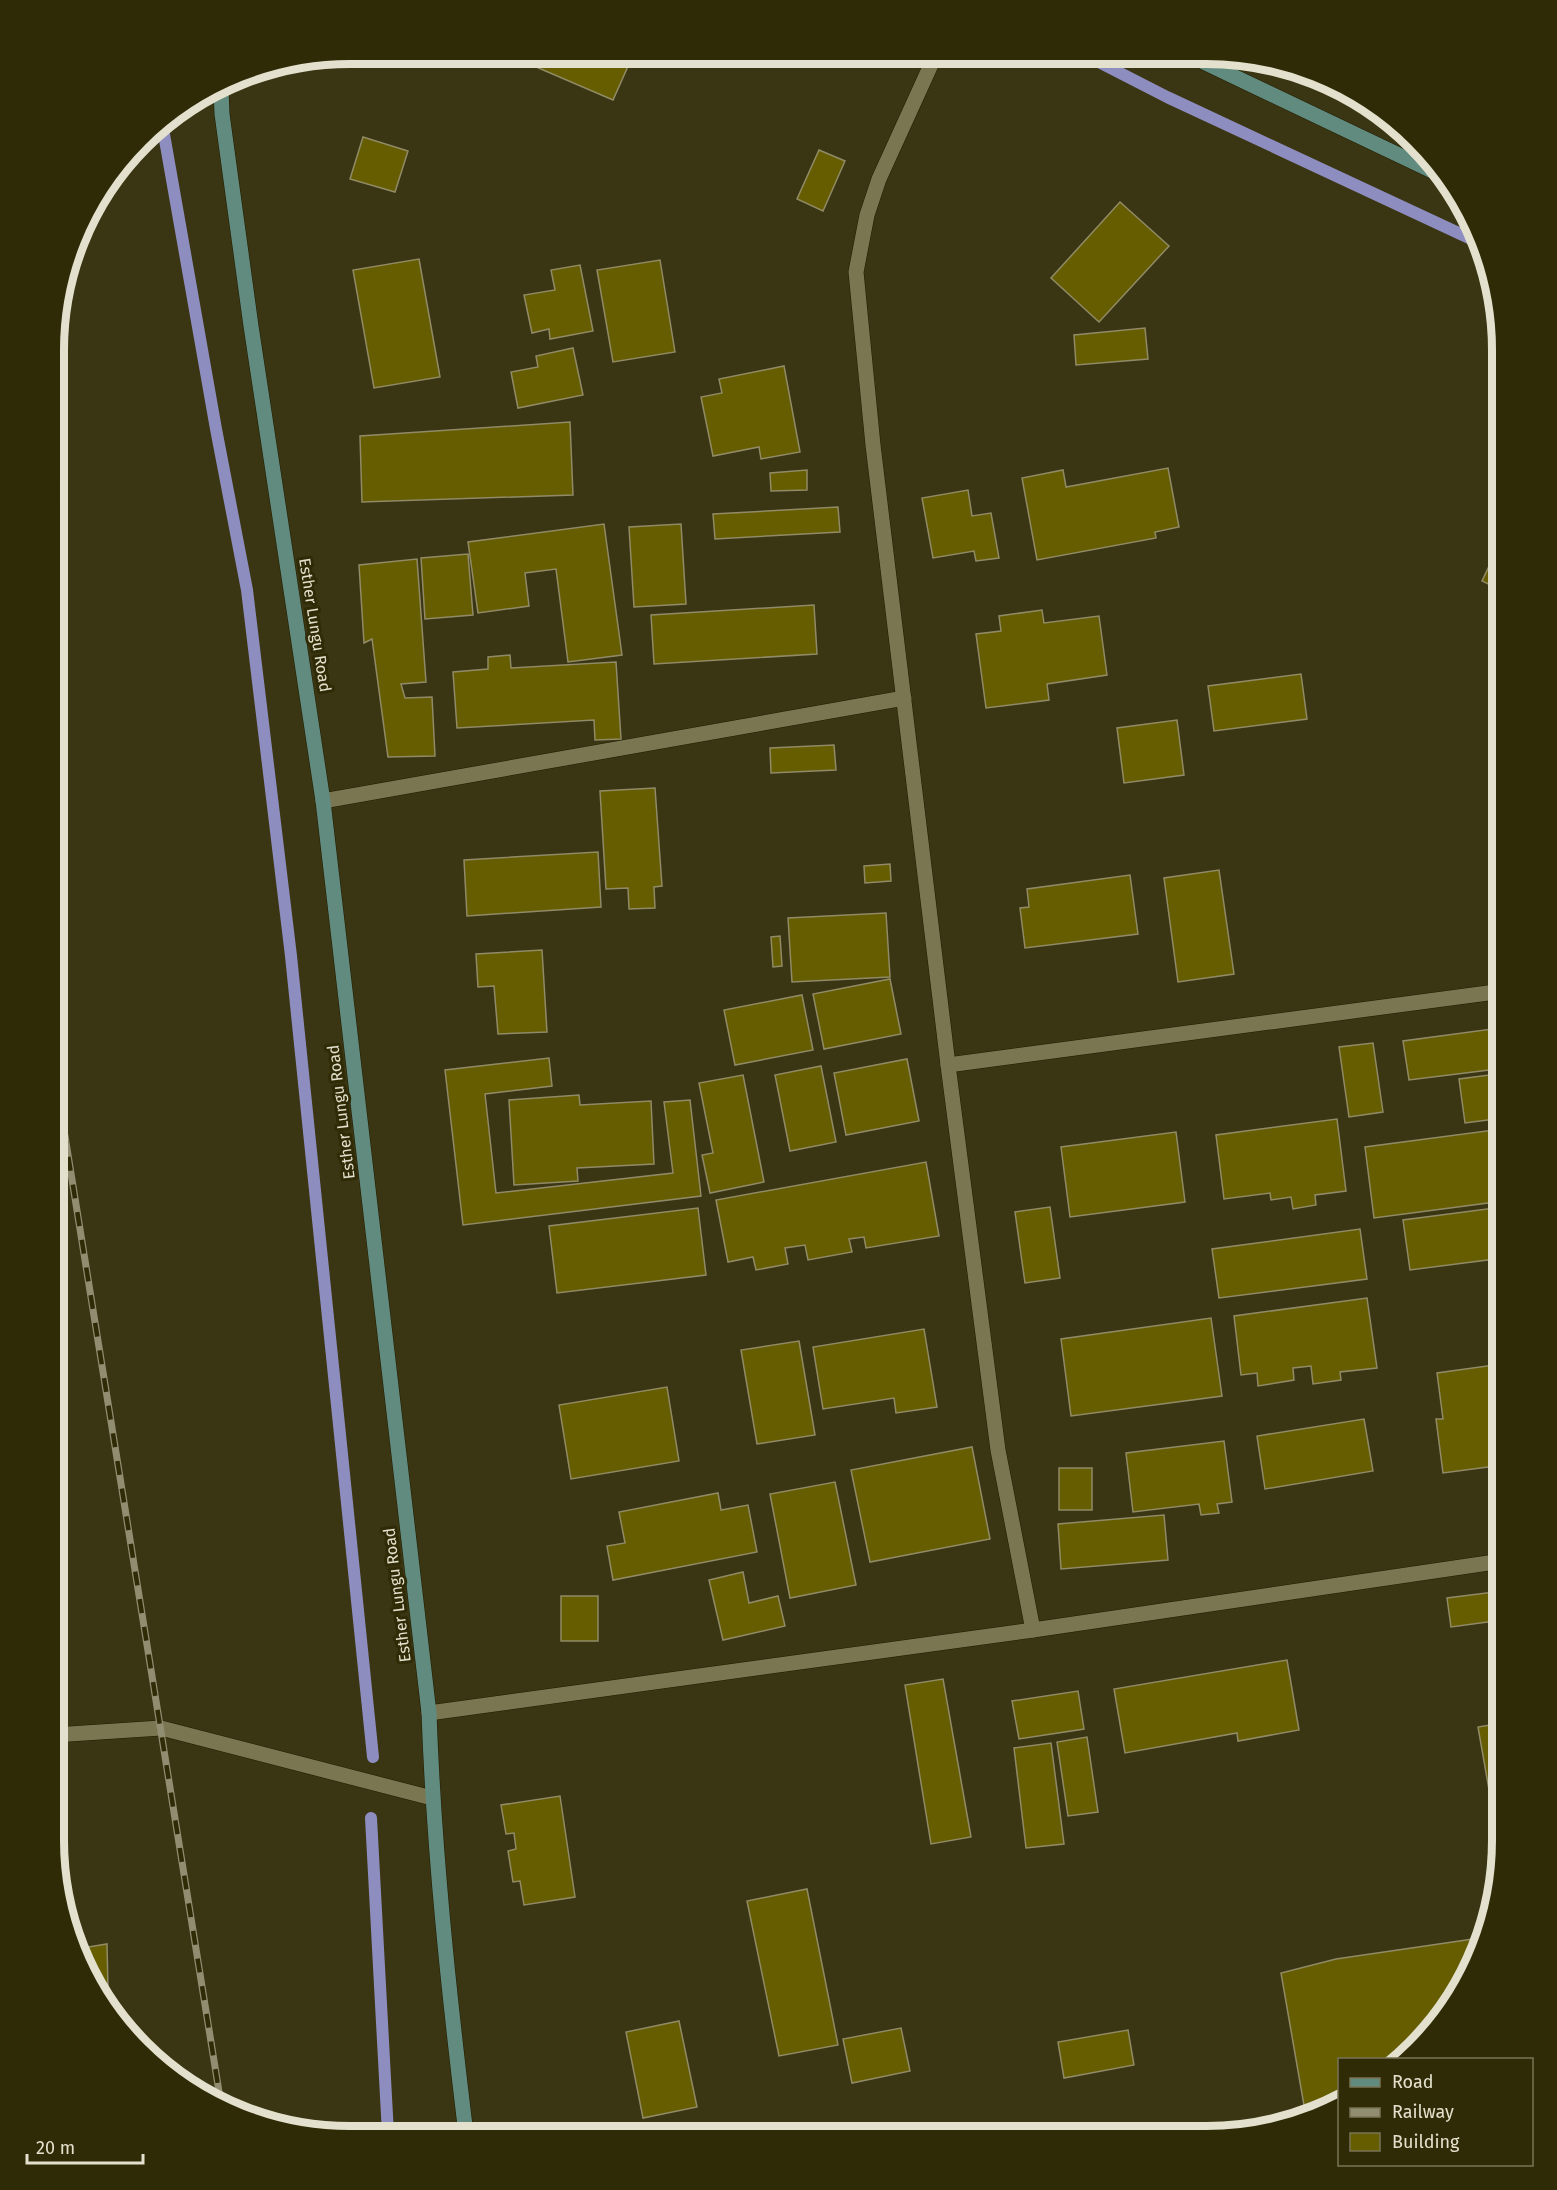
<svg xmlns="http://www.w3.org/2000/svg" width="1557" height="2190" font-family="'Fira Sans',sans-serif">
<rect width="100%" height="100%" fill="#3a3512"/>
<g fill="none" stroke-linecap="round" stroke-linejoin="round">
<!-- stream -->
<g stroke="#8e8dc0" stroke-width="12">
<polyline points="1087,56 1167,97 1482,244"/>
<polyline points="162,123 216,429 247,590 291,956 373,1757"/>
<polyline points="371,1818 388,2134"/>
</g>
</g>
<!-- building -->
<g fill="#665c00" stroke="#908b66" stroke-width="1.5">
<polygon points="506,54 633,55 613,100"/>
<polygon points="363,137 408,151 395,192 350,179"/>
<polygon points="819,150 845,161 823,211 797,199"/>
<polygon points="1120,202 1169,246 1099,322 1051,278"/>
<polygon points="419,259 440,377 374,388 353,270"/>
<polygon points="660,260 675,352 613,362 597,270"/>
<polygon points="580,265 593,331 550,339 549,329 532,333 524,295 555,290 551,270"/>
<polygon points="1145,328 1148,359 1076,365 1074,335"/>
<polygon points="573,348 583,395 518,408 511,372 538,367 536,356"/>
<polygon points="784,366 800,452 761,459 759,447 713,456 701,397 722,393 719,379"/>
<polygon points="570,422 573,495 362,502 360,436"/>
<polygon points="1168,468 1179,527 1155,532 1156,538 1037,560 1022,478 1063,470 1066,487"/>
<polygon points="807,470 807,490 771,491 770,473"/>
<polygon points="968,490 972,516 991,513 999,558 976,561 974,551 933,558 922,498"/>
<polygon points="838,507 840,532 715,539 713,514"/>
<polygon points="604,524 622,655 568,662 556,569 525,573 529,606 478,613 468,542"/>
<polygon points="681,524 686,604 634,607 629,527"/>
<polygon points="1503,537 1503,591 1482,581"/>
<polygon points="468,554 473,615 425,619 421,558"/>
<polygon points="417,559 426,682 401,684 405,698 432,697 435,756 388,757 372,639 364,643 359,565"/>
<polygon points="814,605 817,654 654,664 651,615"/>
<polygon points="1042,610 1044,623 1099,616 1107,675 1047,684 1049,700 986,708 976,634 1001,631 999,616"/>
<polygon points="510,655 511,668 616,662 621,739 595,740 594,720 457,728 453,672 488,669 488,657"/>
<polygon points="1301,674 1307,719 1214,731 1208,686"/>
<polygon points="1177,720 1184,775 1124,783 1117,728"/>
<polygon points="834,745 836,770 771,773 770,748"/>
<polygon points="655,788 662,886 654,887 655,908 629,909 628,888 606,889 600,791"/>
<polygon points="598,852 601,907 467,916 464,860"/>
<polygon points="890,864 891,881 865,883 864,866"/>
<polygon points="1219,870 1234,974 1178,982 1164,878"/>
<polygon points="1130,875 1138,934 1025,948 1020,908 1029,907 1027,889"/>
<polygon points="886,913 890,977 792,982 788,918"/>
<polygon points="780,936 782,966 773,967 771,937"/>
<polygon points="542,950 547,1032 498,1034 494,986 478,987 476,954"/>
<polygon points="890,979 901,1034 824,1049 813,994"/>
<polygon points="802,995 813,1050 735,1065 724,1010"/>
<polygon points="1492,1029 1497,1069 1409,1080 1403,1041"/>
<polygon points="1373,1043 1383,1112 1349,1117 1339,1047"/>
<polygon points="549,1058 552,1086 485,1094 496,1193 673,1173 664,1102 690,1100 701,1196 463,1225 445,1070"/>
<polygon points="907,1059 919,1121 846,1135 834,1073"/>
<polygon points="821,1066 836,1142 790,1151 775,1075"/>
<polygon points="1497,1074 1503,1118 1465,1123 1459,1079"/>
<polygon points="743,1075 764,1182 710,1193 702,1155 713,1153 699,1083"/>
<polygon points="579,1095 580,1105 651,1101 654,1164 577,1168 578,1181 514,1185 509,1100"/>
<polygon points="1337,1119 1346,1191 1315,1195 1316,1205 1293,1209 1291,1197 1271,1200 1270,1193 1224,1199 1216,1135"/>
<polygon points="1494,1130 1503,1201 1374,1218 1365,1147"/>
<polygon points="1176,1132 1185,1202 1070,1217 1061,1147"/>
<polygon points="926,1162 939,1236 866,1248 864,1237 849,1239 852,1252 808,1260 805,1245 785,1248 788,1264 756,1270 753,1257 728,1262 716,1200"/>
<polygon points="1050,1207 1060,1278 1025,1283 1015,1212"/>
<polygon points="1502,1207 1503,1258 1410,1270 1403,1220"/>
<polygon points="698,1208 706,1275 557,1293 549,1226"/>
<polygon points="1360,1229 1367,1279 1219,1298 1212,1249"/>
<polygon points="1367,1298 1377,1368 1340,1372 1341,1380 1313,1384 1311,1366 1293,1368 1294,1380 1258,1386 1257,1373 1241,1375 1234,1316"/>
<polygon points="1211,1318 1222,1396 1071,1416 1061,1339"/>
<polygon points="924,1329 937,1407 896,1413 894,1398 823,1409 813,1347"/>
<polygon points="799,1341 815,1435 757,1444 741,1350"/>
<polygon points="1494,1365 1501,1417 1503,1417 1503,1465 1443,1473 1436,1419 1443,1419 1437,1373"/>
<polygon points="667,1387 679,1461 571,1479 559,1405"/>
<polygon points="1364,1419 1373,1471 1265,1489 1257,1436"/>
<polygon points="1224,1441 1232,1502 1217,1504 1219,1513 1201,1515 1199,1504 1133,1512 1126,1453"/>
<polygon points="972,1447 990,1539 870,1562 851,1470"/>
<rect x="1059" y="1468" width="33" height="42"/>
<polygon points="835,1482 856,1585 790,1598 770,1494"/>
<polygon points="718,1493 721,1510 748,1505 757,1552 613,1580 607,1546 625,1543 619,1512"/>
<polygon points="1164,1515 1168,1560 1061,1569 1058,1524"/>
<polygon points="743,1572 749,1603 778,1596 785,1626 723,1640 709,1580"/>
<polygon points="1502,1591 1502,1620 1451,1627 1447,1598"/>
<rect x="561" y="1596" width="37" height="45"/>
<polygon points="54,1598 59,1628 54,1628"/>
<polygon points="1287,1660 1299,1730 1238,1741 1237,1733 1125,1753 1114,1689"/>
<polygon points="943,1679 971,1837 931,1844 905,1685"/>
<polygon points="1078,1691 1084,1729 1019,1739 1012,1701"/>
<polygon points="1502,1723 1502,1864 1478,1727"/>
<polygon points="1087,1737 1098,1812 1068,1816 1057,1742"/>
<polygon points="1051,1743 1064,1844 1026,1848 1014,1748"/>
<polygon points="560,1796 575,1897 524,1905 520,1881 513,1882 508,1851 516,1849 514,1833 506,1834 501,1805"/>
<polygon points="807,1889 838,2045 779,2056 747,1901"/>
<polygon points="1487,1937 1453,2005 1405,2060 1340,2060 1340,2104 1306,2117 1281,1973 1336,1959"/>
<polygon points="107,1944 108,1989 96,1989 84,1971 76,1949"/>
<polygon points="679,2021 697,2107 643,2118 626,2032"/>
<polygon points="901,2028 910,2071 852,2083 843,2039"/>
<polygon points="1128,2030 1134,2065 1064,2078 1058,2042"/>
</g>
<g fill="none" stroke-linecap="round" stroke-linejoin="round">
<!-- street casing -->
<g stroke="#211c00" stroke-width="16">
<g id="street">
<polyline points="935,56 879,179 867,215 856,272 873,445 948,1065 998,1450 1033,1630"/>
<polyline points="323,801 904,698"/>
<polyline points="948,1065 1503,991"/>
<polyline points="429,1713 1033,1630 1502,1561"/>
<polyline points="54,1735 161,1728 432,1798"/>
</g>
</g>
<!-- secondary casing -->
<g stroke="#211c00" stroke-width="16">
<g id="secondary">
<polyline points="1191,56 1447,178"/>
<path d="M221,89l1,25 29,212 72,475 106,912c5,141 20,281 37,421"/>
</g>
</g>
<!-- street -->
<use href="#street" stroke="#7b7652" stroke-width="15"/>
<!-- secondary -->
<use href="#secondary" stroke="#618b7e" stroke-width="15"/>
<!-- rail casing -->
<g stroke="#908d71" stroke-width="7">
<polyline id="rail" points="55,1074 221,2104"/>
</g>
<!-- rail -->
<use href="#rail" stroke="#302b07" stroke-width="4.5" stroke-dasharray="14" stroke-linecap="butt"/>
</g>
<g text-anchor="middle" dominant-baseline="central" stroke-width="6" stroke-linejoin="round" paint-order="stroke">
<!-- street labels -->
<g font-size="16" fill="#e3e1cd" stroke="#302b07">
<text transform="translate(315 625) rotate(81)">Esther Lungu Road</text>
<text transform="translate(341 1112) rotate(-97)">Esther Lungu Road</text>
<text transform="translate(397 1595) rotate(-97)">Esther Lungu Road</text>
</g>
</g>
<!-- crop -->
<path d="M0 0H1557V2190H0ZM350 64H1206A286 286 0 0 1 1492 350V1840A286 286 0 0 1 1206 2126H350A286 286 0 0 1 64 1840V350A286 286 0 0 1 350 64Z" fill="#302b07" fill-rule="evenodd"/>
<path fill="none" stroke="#e3e1cd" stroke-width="8" d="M350 64H1206A286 286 0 0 1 1492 350V1840A286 286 0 0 1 1206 2126H350A286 286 0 0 1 64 1840V350A286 286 0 0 1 350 64Z"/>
<!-- legend -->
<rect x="1338" y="2058" width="195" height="108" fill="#302b07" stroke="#787456" stroke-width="1.5"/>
<rect x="1350" y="2078" width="30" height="9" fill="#618b7e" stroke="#787456" stroke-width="1.5"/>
<text x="1392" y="2088" font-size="18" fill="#e3e1cd">Road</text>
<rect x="1350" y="2108" width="30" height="9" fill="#908d71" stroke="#787456" stroke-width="1.5"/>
<text x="1392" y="2118" font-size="18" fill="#e3e1cd">Railway</text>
<rect x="1350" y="2133" width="30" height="18" fill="#665c00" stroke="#787456" stroke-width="1.5"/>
<text x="1392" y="2148" font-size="18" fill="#e3e1cd">Building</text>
<!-- scale -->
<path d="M27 2154v9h116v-9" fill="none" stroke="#e3e1cd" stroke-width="3"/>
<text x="36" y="2154" font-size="18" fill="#e3e1cd" stroke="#302b07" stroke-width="4.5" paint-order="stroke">20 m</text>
</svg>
